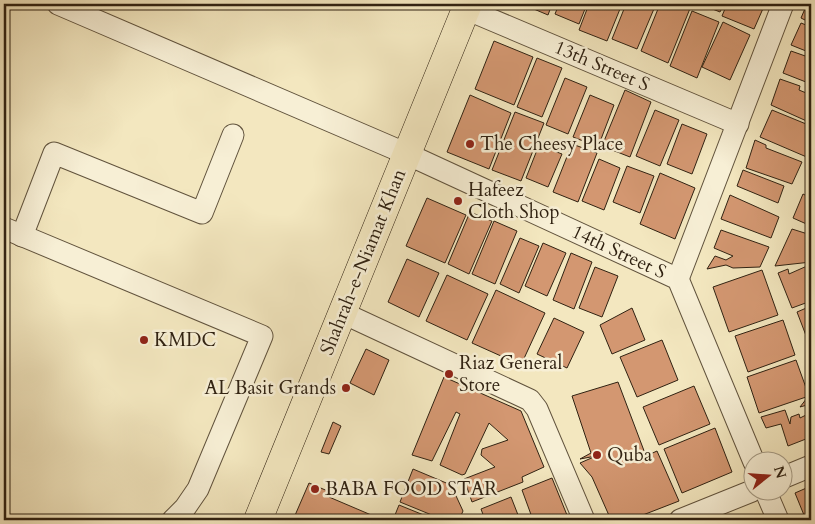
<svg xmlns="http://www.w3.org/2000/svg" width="815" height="524" font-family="Cardo,serif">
<rect width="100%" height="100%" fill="#f3e7bf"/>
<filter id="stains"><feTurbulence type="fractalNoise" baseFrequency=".004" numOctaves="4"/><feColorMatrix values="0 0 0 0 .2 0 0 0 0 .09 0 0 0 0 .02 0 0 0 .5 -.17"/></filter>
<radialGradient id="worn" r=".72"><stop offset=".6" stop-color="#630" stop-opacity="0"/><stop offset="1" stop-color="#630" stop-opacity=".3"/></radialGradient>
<!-- building -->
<g fill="#d39771" stroke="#302212">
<polygon points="522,4 552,4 548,15"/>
<polygon points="559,4 587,4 579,24 555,14"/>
<polygon points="589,4 622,4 607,41 579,30"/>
<polygon points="626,4 656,4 637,49 612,39"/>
<polygon points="660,4 685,4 691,6 668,63 641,51"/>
<polygon points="700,4 724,4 720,12"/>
<polygon points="727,4 765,4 754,29 722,16"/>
<polygon points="807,4 811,4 811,23 801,18"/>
<polygon points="692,11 719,22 697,78 670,66"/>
<polygon points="723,22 750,35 730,80 702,67"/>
<polygon points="801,23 811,27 811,53 791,45"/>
<polygon points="494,41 533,57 514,105 475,89"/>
<polygon points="791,51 811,58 811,84 783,73"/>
<polygon points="537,58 562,68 542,117 517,107"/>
<polygon points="565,78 587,87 568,134 546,125"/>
<polygon points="780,79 800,86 799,90 811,95 811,123 771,105"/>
<polygon points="625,90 651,102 630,157 602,146"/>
<polygon points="470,95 511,113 489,169 447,152"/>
<polygon points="590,95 614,105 598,147 573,137"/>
<polygon points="655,110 679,120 660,166 636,156"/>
<polygon points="772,110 811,126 809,158 760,137"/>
<polygon points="515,112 544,123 521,181 492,170"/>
<polygon points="682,124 707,134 692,174 667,164"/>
<polygon points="755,140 766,145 766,148 802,162 792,184 746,168"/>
<polygon points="572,144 597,153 578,202 553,192"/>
<polygon points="539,145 562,154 548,187 526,178"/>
<polygon points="599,159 620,168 604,210 582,201"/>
<polygon points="627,166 654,176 640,213 613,202"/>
<polygon points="743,170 784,186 778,203 737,186"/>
<polygon points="660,173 695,188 675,239 640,224"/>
<polygon points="811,174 811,188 806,186"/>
<polygon points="803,194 811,198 811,226 793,218"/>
<polygon points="730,195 779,217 771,238 721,219"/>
<polygon points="427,198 466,215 445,263 406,246"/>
<polygon points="470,212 492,221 469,274 448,264"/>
<polygon points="494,221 517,231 495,284 472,274"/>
<polygon points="792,229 811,235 811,262 775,266"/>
<polygon points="721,230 769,247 760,267 733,268 726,265 707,269 715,256 726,260 733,256 714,248"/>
<polygon points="520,238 539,246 519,293 500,284"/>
<polygon points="543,243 566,253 547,296 525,286"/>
<polygon points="571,253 592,262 574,309 553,300"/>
<polygon points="407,259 439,273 419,317 388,302"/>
<polygon points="807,266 809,271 811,270 811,301 792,308 778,273 788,269 789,274"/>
<polygon points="595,267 618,276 602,317 579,308"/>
<polygon points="762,270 778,315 729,332 713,287"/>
<polygon points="447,275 488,294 467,340 426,321"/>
<polygon points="496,290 545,313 521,365 472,343"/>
<polygon points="811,306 811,346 810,346 797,312"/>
<polygon points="632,308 645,340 612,354 600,325"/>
<polygon points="554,318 584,332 567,368 537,354"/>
<polygon points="783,320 795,355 748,372 735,336"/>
<polygon points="662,340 678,380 637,397 620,357"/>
<polygon points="366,349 389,360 374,395 350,383"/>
<polygon points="796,360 809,396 759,413 747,377"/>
<polygon points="444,377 521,411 544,467 522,477 523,482 472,502 464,479 495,467 481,455 482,449 508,440 489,423 465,474 462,475 440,465 460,414 456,412 432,461 412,455"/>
<polygon points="618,382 646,456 657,451 679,501 630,520 611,520 592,477 580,463 596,456 580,459 591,453 572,396"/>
<polygon points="694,386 710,424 659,445 643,407"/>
<polygon points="807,398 811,398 811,437 788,446 781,424 766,428 761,417 785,410 790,424 791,417 799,414 800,418 810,413 807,405 800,407"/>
<polygon points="333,422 341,426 329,454 321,452"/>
<polygon points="715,428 732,472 682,493 664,449"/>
<polygon points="413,469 451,485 463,511 459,520 444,520 400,502"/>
<polygon points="552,478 569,520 533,520 522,490"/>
<polygon points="309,483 330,492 329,497 383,520 293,520"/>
<polygon points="811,486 811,520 806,520 795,493"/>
<polygon points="511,497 520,520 485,520 481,509"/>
<polygon points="399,505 436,520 393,520"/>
<polygon points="752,515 755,520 742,520"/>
</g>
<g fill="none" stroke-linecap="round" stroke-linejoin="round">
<!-- minor casing -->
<g stroke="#61533d" stroke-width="23">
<g id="minor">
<polyline points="58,4 407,154 678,279 754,462"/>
<polyline points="466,9 738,124"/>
<polyline points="4,228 262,336 198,489 185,508 173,520"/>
<polyline points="22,236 54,153 202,213 233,135"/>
<polyline points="678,279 783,4"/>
<polyline points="343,313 530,400 537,409 584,520"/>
<polyline points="782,478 811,466"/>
<polyline points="766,492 778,520"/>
<polyline points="680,520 752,491"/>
</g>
</g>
<!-- major casing -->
<g stroke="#302212" stroke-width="29">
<polyline id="major" points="258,520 468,4"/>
</g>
<!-- minor -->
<use href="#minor" stroke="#f7efd5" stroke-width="21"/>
<!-- major -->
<use href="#major" stroke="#f3e7bf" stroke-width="28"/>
</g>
<!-- markers -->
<g fill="#8f2418" stroke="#f7efd5" stroke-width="2">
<circle cx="470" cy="144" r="5"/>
<circle cx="458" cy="201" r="5"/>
<circle cx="144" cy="340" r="5"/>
<circle cx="449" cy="374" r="5"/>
<circle cx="346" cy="388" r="5"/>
<circle cx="597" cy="455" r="5"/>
<circle cx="315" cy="489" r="5"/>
</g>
<g text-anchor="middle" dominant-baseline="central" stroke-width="5" stroke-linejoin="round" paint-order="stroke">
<!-- street labels -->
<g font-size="19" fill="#302212" stroke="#f7efd5">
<text transform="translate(602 66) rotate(23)">13th Street S</text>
<text transform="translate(619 252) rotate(25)">14th Street S</text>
<text transform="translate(363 262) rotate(-68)">Shahrah-e-Niamat Khan</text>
</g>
<!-- poi labels -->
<g font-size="19" fill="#302212" stroke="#f7efd5" text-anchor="start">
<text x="480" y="144">The Cheesy Place</text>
<text x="468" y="190">Hafeez<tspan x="468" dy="22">Cloth Shop</tspan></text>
<text x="154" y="340">KMDC</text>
<text x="459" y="363">Riaz General<tspan x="459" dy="22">Store</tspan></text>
<text x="336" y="388" text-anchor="end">AL Basit Grands</text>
<text x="607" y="455">Quba</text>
<text x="325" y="489">BABA FOOD STAR</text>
</g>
</g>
<!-- margin -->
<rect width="815" height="524" fill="none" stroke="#f3e7bf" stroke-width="20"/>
<rect x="5" y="5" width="805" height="514" fill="none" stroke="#302212" stroke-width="2.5"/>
<rect x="10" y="10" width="795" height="504" fill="none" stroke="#302212"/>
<!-- north arrow -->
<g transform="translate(768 476) rotate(73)"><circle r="24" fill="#f7efd5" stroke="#a79d87"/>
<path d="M0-4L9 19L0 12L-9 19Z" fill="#8f2418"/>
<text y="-8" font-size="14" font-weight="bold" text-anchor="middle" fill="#302212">N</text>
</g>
<rect width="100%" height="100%" filter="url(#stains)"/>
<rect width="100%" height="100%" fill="url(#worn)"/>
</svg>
